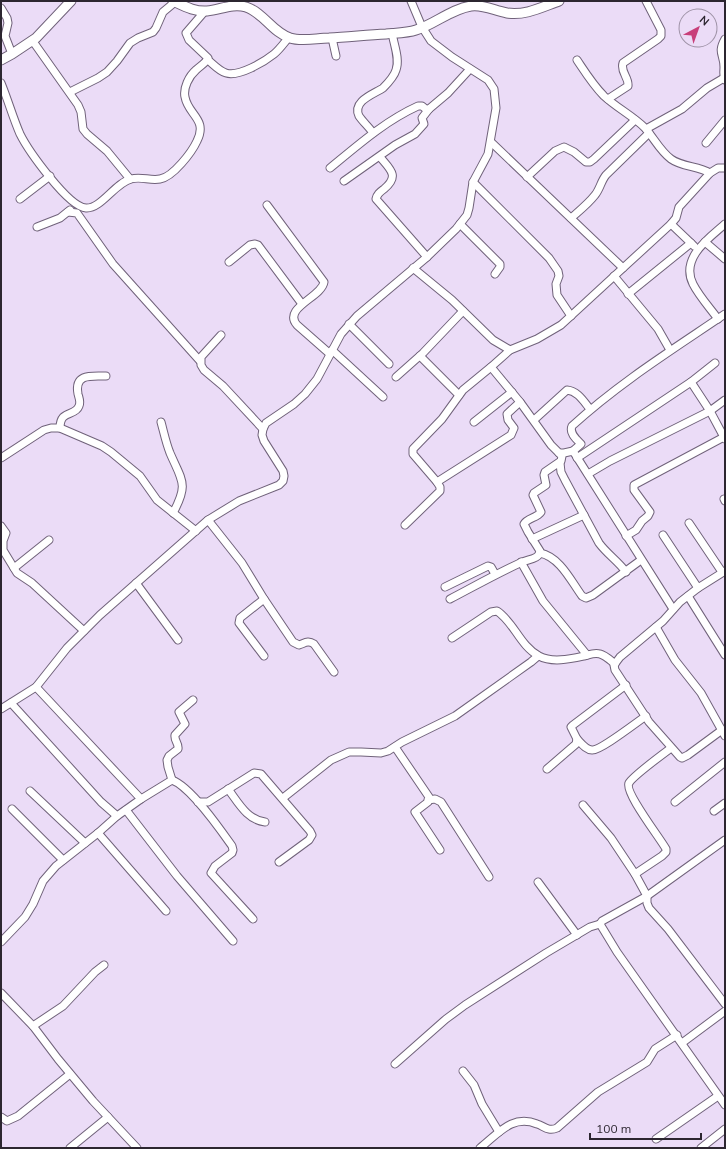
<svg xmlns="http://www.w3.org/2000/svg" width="726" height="1149" font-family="Mulish,sans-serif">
<rect width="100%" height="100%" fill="#ebdcf7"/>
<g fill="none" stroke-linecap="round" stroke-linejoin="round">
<!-- minor casing -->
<g stroke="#70627a" stroke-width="9">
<g id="minor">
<polyline points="1,8 7,18 8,23 5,36 12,54"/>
<polyline points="332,38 336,56"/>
<path d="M725,39c-8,14 -1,15 -1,28 0,5 -1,8 1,13"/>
<polyline points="32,40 78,105 81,112 83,129 87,134 107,151 130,179"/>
<path d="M208,60c5,4 11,11 18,13 13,4 38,-11 48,-19 6,-5 10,-11 15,-17"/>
<path d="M577,60c8,12 16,25 27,36 13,12 29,20 41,32 9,10 15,23 26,31 11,8 27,7 39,14"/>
<path d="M1,83c7,17 12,35 19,51 8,16 48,73 66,74 15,1 29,-25 45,-29 10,-3 19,2 29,0 13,-2 32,-27 37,-38 11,-22 -9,-26 -12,-44 -2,-9 4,-21 11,-27 4,-4 10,-7 12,-12l-19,-18 -3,-7 19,-22"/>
<polyline points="70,92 98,78 107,72 117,61 130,43 138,38 153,32 156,28 163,12 175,2"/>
<path d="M608,99l20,-13c1,-9 -8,-14 -5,-23l35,-24 3,-3v-6l-15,-29"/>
<polyline points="646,129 682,109 707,88 724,78"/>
<path d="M373,133c-4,-6 -10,-11 -14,-17 -7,-15 15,-22 24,-28 5,-5 11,-11 13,-18 4,-11 -2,-25 -4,-37"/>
<polyline points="491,142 623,268 561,325 537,339 510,350"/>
<polyline points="706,143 725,120"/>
<path d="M380,157c10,12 20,19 4,32 -4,3 -7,5 -8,10l51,58"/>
<path d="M330,168c28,-23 55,-47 88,-62h4l5,4 2,-1 19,-16 22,-24"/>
<polyline points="527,177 555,151 564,147 574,152 586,162 590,162 594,159 635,120"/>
<polyline points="344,181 395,145 415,134 424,124 422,118 429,109"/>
<polyline points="473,182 549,258 558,271 559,276 556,284 557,295 571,316"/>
<polyline points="20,199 50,176"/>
<path d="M267,205l57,77c-2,15 -42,26 -27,43l33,29"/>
<polyline points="68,212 77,213 113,264 200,361"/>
<path d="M571,218c8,-7 17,-14 24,-23 5,-6 6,-14 11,-20l43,-42"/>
<polyline points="460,224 500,264 500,267 495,274"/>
<polyline points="671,224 694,246"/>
<polyline points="37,227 60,218 70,210"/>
<polyline points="705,242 725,259"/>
<polyline points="229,262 250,245 255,244 258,245 302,304"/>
<polyline points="413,268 452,300 493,340 510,350 491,367 520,402 551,445 559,453 564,453 573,451 673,609"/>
<polyline points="623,268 671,224 676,218 679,207 710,173 718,168 725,168"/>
<polyline points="614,276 658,329 670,350"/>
<polyline points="628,294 691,243"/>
<path d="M718,319c-8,-11 -19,-23 -25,-35 -13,-26 16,-46 32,-60"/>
<polyline points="349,324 389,364"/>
<polyline points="221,335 201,357 201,365 204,370 223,386 263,429"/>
<polyline points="332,350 383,397"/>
<polyline points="420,356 459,395"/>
<polyline points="715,363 691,382 710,411 725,439"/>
<polyline points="396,377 423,353 463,311"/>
<path d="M534,420l33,-30c11,1 17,12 23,19"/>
<path d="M161,422c3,11 5,21 9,31 12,28 19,31 3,60"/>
<polyline points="474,422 512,392"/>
<path d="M60,428c0,-19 15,-11 19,-22 2,-4 0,-8 -1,-12 -4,-21 14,-18 28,-18"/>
<path d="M573,451l8,-7c-5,-5 -12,-11 -9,-18 47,-43 100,-76 153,-112"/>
<polyline points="1,458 44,430 51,428 60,428 102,446 111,452 140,476 157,500 196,531"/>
<polyline points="577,458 691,382"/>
<path d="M560,463l1,9 4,8 34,63c8,11 19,18 27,29"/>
<polyline points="588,474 610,461 710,411 725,400"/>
<polyline points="437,482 511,435 514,428 508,420 507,414 520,402"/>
<polyline points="724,499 725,501"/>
<polyline points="208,520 242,563 264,599"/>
<polyline points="689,523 722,572"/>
<polyline points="405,525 440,491 440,487 437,482 413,454 413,449 442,419 463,390 491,367"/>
<polyline points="1,526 6,533 3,541 3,550 17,573 32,583 84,631"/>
<polyline points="663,535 698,588"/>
<polyline points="626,536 636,530 642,521 648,516 650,512 634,490 634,485 724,437"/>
<polyline points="532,539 584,515"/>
<path d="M540,553c20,4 31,28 42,43l4,2 7,-3 48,-35"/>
<polyline points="521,562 543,601 587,655"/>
<polyline points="14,568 49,540"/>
<polyline points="136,583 178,640"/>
<polyline points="445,587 488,566 491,567 495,574"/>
<polyline points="688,596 725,655"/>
<path d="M450,599c23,-12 46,-25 70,-36 7,-4 19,-3 20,-12l-12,-19 -4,-8c3,-6 13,-6 17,-12l-8,-17 1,-2 12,-8 -2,-10 1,-3 16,-11 1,-5 -3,-3"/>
<polyline points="656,627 675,660 701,693 725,736"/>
<path d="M452,638l39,-26 6,-1c17,11 23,35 42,45 13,7 31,3 45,0 5,-1 10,-4 16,-2 5,1 10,6 15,10"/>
<path d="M264,656l-25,-33 1,-5 24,-19 29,43 6,3c6,-2 9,-5 15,-1l20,28"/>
<polyline points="36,687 141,799"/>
<polyline points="11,703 101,802 117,816"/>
<polyline points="1,709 36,687 67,648 100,615 208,520 239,501 279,485 283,481 284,476 283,471 264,441 262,435 263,429 266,423 294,404 305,394 317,379 341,334 357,316 427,257 456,229 467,215 469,208 473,182 488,154 496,108 494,89 488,80 452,57 431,41 422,27 411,1"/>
<polyline points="722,730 688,755 682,758 680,757 649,722 615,670 614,665 620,657 663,621 680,602 698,588 725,571"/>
<path d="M577,739c4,4 9,11 15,11 8,1 45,-28 54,-34"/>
<polyline points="395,747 429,797 428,802 415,812 440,850"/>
<polyline points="547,769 576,744 577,739 571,727 573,725 626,685"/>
<path d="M172,780l-4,-13 -1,-7 2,-4 9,-7c1,-6 -4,-8 -3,-14l10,-11 -6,-12 14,-12"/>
<path d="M228,789c10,13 19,31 37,33"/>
<polyline points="30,791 85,843"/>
<polyline points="283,798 331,760 349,752 361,752 381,753 388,751 402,742 455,716 531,662 538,656"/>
<polyline points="428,800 435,799 441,802 489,877"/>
<polyline points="198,802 208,802 254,773 261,774 310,831 312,835 309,840 279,862"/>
<polyline points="675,802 725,762"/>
<polyline points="583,805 611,838 635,874 647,896 647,903 649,908 668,929 725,1004"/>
<polyline points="12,809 63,860"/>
<polyline points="126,810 177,876 233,941"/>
<polyline points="714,811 725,803"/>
<polyline points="98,833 166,911"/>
<polyline points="725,840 647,896 602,921 600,924 617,952 725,1105"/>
<path d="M635,874l27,-18 4,-4v-3c-6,-11 -42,-57 -37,-66 4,-7 34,-29 42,-35"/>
<polyline points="538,882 577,935"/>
<path d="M1,942l24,-25 8,-13 10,-23 13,-15 42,-33 19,-17 24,-17 31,-19c19,7 48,49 60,66l1,4 -1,3 -17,13 -4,7 42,46"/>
<polyline points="1,993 33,1026 58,1059 93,1101 137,1148"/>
<polyline points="33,1026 63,1006 95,972 104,965"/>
<polyline points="682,1043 725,1011"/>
<polyline points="395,1064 446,1019 465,1005 546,953 590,927 600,924"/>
<polyline points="463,1071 474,1085 482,1104 499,1132"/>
<polyline points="1,1117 7,1121 18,1116 70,1074"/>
<polyline points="656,1139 718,1096"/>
<polyline points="70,1148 108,1117"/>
<path d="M480,1148c18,-14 32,-34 57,-24 7,2 11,8 20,4l41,-36 49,-30 8,-13 22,-14"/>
<polyline points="701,1148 725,1129"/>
</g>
</g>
<!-- tertiary casing -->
<g stroke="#70627a" stroke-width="11">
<g id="tertiary">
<path d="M173,1c11,5 22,11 34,10 13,-1 25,-8 39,-4 18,6 26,25 44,31 12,4 27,0 39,0 19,-1 38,-3 57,-4 10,-1 21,-1 30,-4 19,-6 35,-21 55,-24 12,-2 24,5 36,7 18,3 35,-6 52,-12"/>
<polyline points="1,60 12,54 36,38 71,1"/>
</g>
</g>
<!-- minor -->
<use href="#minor" stroke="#fff" stroke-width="7"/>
<!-- tertiary -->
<use href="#tertiary" stroke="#fff" stroke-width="9"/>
</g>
<!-- border -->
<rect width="726" height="1149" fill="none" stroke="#2c2630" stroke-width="4"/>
<!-- north arrow -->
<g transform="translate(698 28) rotate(41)"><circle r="19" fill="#ebdcf7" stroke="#9f93a7"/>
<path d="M0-3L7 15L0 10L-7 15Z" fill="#c83f7a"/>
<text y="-6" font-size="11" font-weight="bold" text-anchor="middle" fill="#2c2630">N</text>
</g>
<!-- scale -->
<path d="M590 1133v6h111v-6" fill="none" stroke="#2c2630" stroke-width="2"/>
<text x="596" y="1133" font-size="12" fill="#2c2630" stroke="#ebdcf7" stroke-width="3" paint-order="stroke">100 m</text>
</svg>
